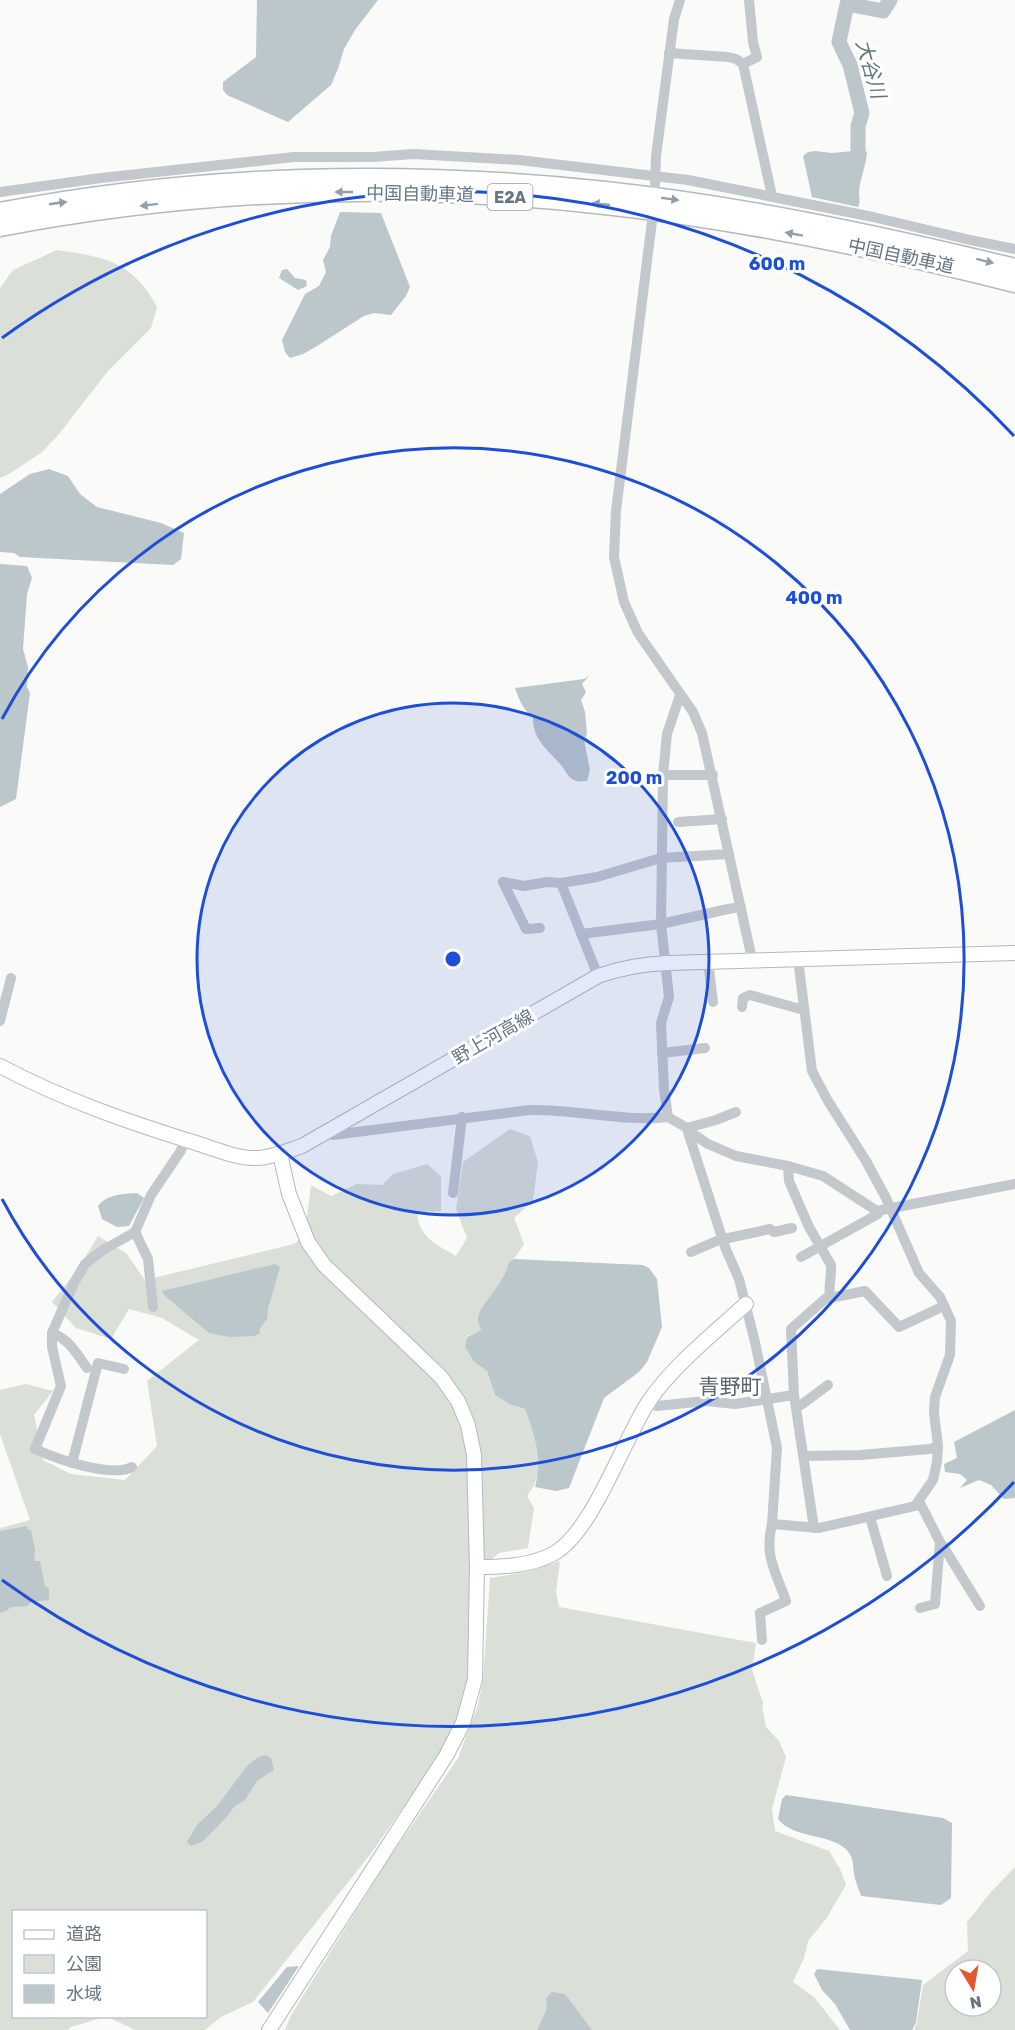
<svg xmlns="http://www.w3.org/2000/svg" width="1015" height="2030" font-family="Rubik,'Noto Sans JP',sans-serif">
<rect width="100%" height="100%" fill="#fafaf8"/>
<!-- green -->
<g fill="#dadfd7" fill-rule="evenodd">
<path d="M57,250c48,7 75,11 100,57l-6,21 -43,43 -49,63 -18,19 -34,22 -7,3v-190l13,-18z"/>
<path d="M510,1129l20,7 8,26 -5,39 -19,17 10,26 -10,15 -6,4c-2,20 -31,43 -30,57 0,4 2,7 3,10l-14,6 -2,11 9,15 13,9 8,24 14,9 16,5c10,28 24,61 2,87l7,12 -6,40 -29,5 -28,24 -4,104 -4,25 -25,51 -66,95 -119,150 -32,15 -16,13h-70l-27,-13 98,-1v-104h-192v104l91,1 -34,10 -3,3h-68v-502l30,-8 -30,-86v-44l26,-6 27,7 -19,24 9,45 28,14 54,6 32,-34 -10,-65 52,-41 -37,-22 -33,-9 -18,30 -35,-11 -24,-26 26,-33 20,-33 28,17 19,27 149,-36 11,-10 6,-49 20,11 26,-12 25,1 11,-11 34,-10 14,12v35l-24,1c2,26 19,32 39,44l11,-18 -11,-29 7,-47z"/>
<polygon points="560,1561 556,1592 559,1607 756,1643 752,1670 763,1703 762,1706 766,1727 779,1741 786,1757 772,1809 775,1831 829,1851 840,1869 846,1885 826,1919 808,1941 804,1958 793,1982 814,1997 840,2030 285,2030 291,2015 388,1860 458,1758 478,1705 483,1680 490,1578 527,1572"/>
<path d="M1015,1867v163h-101l3,-8 6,-37 45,-34 -1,-29 24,-30zM955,1970h36v36h-36z"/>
</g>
<!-- water -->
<g fill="#bbc7cb">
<polygon points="257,0 378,0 355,30 344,49 338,69 331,85 288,122 227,95 223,90 223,82 256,57"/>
<path d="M864,150l3,2c-1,14 -7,27 -8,40 0,7 2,9 -1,15l-46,-10 -9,-41 5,-4 7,-1 17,2z"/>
<polygon points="340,212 381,213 410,287 406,296 391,315 374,313 364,316 317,346 303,354 290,358 285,352 282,340 305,294 319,286 326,272 323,260 330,247 331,236"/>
<polygon points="287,269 295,278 306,280 307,286 298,290 279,278 282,270"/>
<polygon points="49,469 68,476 80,494 97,507 161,523 184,533 181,559 173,565 20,557 14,553 0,552 0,494 30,474"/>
<polygon points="0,564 27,566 32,578 27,594 23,649 28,667 27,687 30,693 16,799 0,807"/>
<path d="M589,676l-7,8 4,8 -5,8 4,12 2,22 -3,6 6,30 -3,11c-2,0 -9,1 -10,0 -9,-2 -11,-10 -16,-16 -14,-16 -29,-26 -28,-48 -10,-7 -14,-18 -18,-29l69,-9z"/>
<path d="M137,1193l7,5 -15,28 -12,1 -15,-8 -4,-13c9,-12 25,-12 39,-13z"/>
<path d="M514,1259l129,6 6,3 8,11 5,48 -15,35 -8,10 -35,26 -35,90 -13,3 -21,-4c8,-29 0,-50 -10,-78l-16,-5 -14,-9 -8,-24 -13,-9 -9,-15 2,-10 14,-7c-1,-3 -3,-6 -3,-10 -1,-14 28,-37 30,-57z"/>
<polygon points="275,1264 280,1267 268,1309 267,1319 260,1328 260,1333 254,1336 229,1337 209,1333 164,1295 162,1291"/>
<polygon points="1015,1410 1015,1498 1004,1499 991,1485 979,1480 960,1488 967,1480 960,1474 945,1472 944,1464 957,1458 954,1442"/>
<polygon points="27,1526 27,1529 31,1530 35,1550 34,1561 40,1561 45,1587 49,1588 49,1600 31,1602 27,1606 11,1607 6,1611 0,1613 0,1531"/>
<polygon points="265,1755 271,1758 274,1770 257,1781 245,1800 235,1806 223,1821 202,1842 191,1846 187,1842 197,1825 217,1806 247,1766 257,1758"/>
<path d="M786,1795l157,23 9,5 -1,75 -10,7 -80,-9c-2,-6 -4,-11 -6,-17 -2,-7 -1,-17 -4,-23 -12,-24 -56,-15 -73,-37l4,-20z"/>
<polygon points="299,1966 268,2013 258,2002 287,1967"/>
<polygon points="817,1969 922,1980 916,2022 912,2030 850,2030 835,2004 822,1990 814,1974"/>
<polygon points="552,1992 565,1994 592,2030 537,2030 547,2009 546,1998"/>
</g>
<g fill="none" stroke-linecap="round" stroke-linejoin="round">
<!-- river -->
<polyline stroke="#bbc7cb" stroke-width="15" points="858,160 858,126 862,113 850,65 839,42 847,4 883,11 890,0"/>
<!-- secondary casing -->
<g stroke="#b3babf" stroke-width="16">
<g id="secondary">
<path d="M0,1066c62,33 128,56 196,77 19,6 42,16 62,15 15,-1 29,-7 44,-12l296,-170c23,-8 44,-12 69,-13l348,-10"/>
<path d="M477,1567c26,0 53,-1 76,-13 40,-22 70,-114 96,-153 23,-34 66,-69 97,-97"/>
<polyline points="269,2030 446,1756 463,1723 475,1679 477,1567 474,1455 468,1425 458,1401 441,1377 324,1265 308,1242 289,1194 280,1154"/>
</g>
</g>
<!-- highway casing -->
<g stroke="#b4b9bd" stroke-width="21">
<g id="highway">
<path d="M0,212c198,-38 405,-43 605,-21 138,15 275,44 410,77"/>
<path d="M0,227c199,-38 404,-45 605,-22 138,15 275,44 410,78"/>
</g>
</g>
<!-- street -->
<g stroke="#c3c8cc" stroke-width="10">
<polyline points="669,53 728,57 736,59 743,64 757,57 753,42 749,0"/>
<polyline points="743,64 772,196"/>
<polyline points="655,185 656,156 674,19 680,0"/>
<polyline points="0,192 101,178 294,157 373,157 413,154 519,160 688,180 873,217 970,240 1015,249"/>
<polyline points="652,221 616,511 614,557 624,602 638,633 693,712 702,733 752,959"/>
<polyline points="680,695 667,734 663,775 661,924 669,997 661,1023 664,1089 668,1117 687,1128 689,1135 725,1247 739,1279 755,1342 777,1448 772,1524 819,1528 915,1506 933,1480 937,1462 938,1446 934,1413 935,1397 950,1355 951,1321 940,1297 919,1273 886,1198 866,1161 828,1101 812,1071 798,959"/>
<polyline points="663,775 713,775"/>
<polyline points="678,822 722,819"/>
<polyline points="503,882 524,886 547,882 561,883 597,877 661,858 729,854"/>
<polyline points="503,882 526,929 540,928"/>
<polyline points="561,883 598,976"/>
<polyline points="581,934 661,924 728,909 741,907"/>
<polyline points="708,961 713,1002"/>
<polyline points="742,1007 743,998 750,995 804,1010"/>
<polyline points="0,1021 11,978"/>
<polyline points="662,1053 705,1048"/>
<polyline points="687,1128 716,1120 736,1112"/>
<path d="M328,1131l5,4 196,-25c46,-1 93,12 139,7"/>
<polyline points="689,1135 693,1134 708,1144 736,1156 788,1166 823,1176 877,1211 1015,1184"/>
<path d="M788,1166l1,15 20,46 22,38c1,11 -3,21 -1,32"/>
<polyline points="453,1193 462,1117"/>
<polyline points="135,1232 148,1259 153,1307"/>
<polyline points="691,1252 719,1240 770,1229 774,1232 792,1228"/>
<polyline points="801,1257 878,1214 877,1211"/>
<path d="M52,1333c17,6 25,21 35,35"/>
<polyline points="647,1403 657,1406 706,1401 735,1404 794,1395"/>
<polyline points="796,1406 801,1405 828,1385"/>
<polyline points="804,1456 860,1455 930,1449 938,1446"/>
<polyline points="72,1463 98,1363 124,1369"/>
<path d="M132,1467c-21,11 -75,-8 -97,-18l26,-63 -9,-39v-14l22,-50 11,-19 18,-14 32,-18 16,-37 29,-43 6,-12"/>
<polyline points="919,1501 940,1542 935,1604 920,1608"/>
<polyline points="870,1517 887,1576"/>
<polyline points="814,1528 794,1395 791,1329 825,1299 865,1291 899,1327 944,1306"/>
<polyline points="940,1545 943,1546 980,1606"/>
<path d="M762,1640l-2,-27 26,-12c-10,-29 -22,-45 -14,-77"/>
</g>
<!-- secondary -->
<use href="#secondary" stroke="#fff" stroke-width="14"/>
<!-- highway -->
<use href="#highway" stroke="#fff" stroke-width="18"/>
</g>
<!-- one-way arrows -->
<defs><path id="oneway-solid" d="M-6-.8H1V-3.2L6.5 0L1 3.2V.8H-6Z" transform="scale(1.5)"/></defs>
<g fill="#939fa8">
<use href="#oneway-solid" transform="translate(344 192) rotate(-180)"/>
<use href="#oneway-solid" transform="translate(670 199) rotate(7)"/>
<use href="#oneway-solid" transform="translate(58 203) rotate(-8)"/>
<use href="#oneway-solid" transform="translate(601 204) rotate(-174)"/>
<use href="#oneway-solid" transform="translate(149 205) rotate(173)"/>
<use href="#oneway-solid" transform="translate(794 234) rotate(-170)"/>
<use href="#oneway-solid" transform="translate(985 261) rotate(14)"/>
</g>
<!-- distance rings -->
<circle cx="453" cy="959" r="256" fill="#1d4ed8" fill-opacity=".12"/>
<g fill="none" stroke="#1d4ed8" stroke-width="3">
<circle cx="453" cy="959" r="256"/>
<path d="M2 719A511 511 0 1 1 2 1199"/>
<path d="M1014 1482A767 767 0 0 1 2 1580M2 338A767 767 0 0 1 1014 436"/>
</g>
<g text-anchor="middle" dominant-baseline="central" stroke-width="6" stroke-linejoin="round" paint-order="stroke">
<!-- shield labels -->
<rect fill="#fff" stroke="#939fa8" stroke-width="1.5" x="487.5" y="184" width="45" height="26" rx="4.5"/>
<g font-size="16" font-weight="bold" fill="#657683">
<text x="510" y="197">E2A</text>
</g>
<!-- street labels -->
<g font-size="18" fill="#657683" stroke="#fff">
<text transform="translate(420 194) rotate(1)">中国自動車道</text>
<text transform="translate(901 256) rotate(12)">中国自動車道</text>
<text transform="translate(493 1037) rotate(-30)">野上河高線</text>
</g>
<!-- water labels -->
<g font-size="20" font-style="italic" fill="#60757c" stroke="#fff">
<text transform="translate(871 69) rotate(74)">大谷川</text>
</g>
<!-- quarter labels -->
<g font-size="21" fill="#57646e" stroke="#fff">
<text x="730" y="1386">青野町</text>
</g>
</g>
<circle cx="453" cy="959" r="9" fill="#1d4ed8" stroke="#fff" stroke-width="3"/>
<g font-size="18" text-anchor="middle" font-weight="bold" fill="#1d4ed8" stroke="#fff" stroke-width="6" stroke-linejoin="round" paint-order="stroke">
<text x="777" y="270">600 m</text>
<text x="814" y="604">400 m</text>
<text x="634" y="784">200 m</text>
</g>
<!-- legend -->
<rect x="12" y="1910" width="195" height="108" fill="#ffffff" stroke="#c1c8cd" stroke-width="1.5"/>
<rect x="24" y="1930" width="30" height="9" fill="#ffffff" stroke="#c1c8cd" stroke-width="1.5"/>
<text x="66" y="1940" font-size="18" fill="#657683">道路</text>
<rect x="24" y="1955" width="30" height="18" fill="#dadfd7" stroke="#c1c8cd" stroke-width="1.5"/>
<text x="66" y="1970" font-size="18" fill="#657683">公園</text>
<rect x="24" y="1985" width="30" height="18" fill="#bbc7cb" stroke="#c1c8cd" stroke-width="1.5"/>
<text x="66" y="2000" font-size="18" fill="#657683">水域</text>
<!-- north arrow -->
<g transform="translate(973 1988) rotate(169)"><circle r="28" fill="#ffffff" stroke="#c1c8cd" stroke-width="1.5"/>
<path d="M0-4.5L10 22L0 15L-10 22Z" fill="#e4572e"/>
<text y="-9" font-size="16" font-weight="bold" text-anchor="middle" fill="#657683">N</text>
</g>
</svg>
